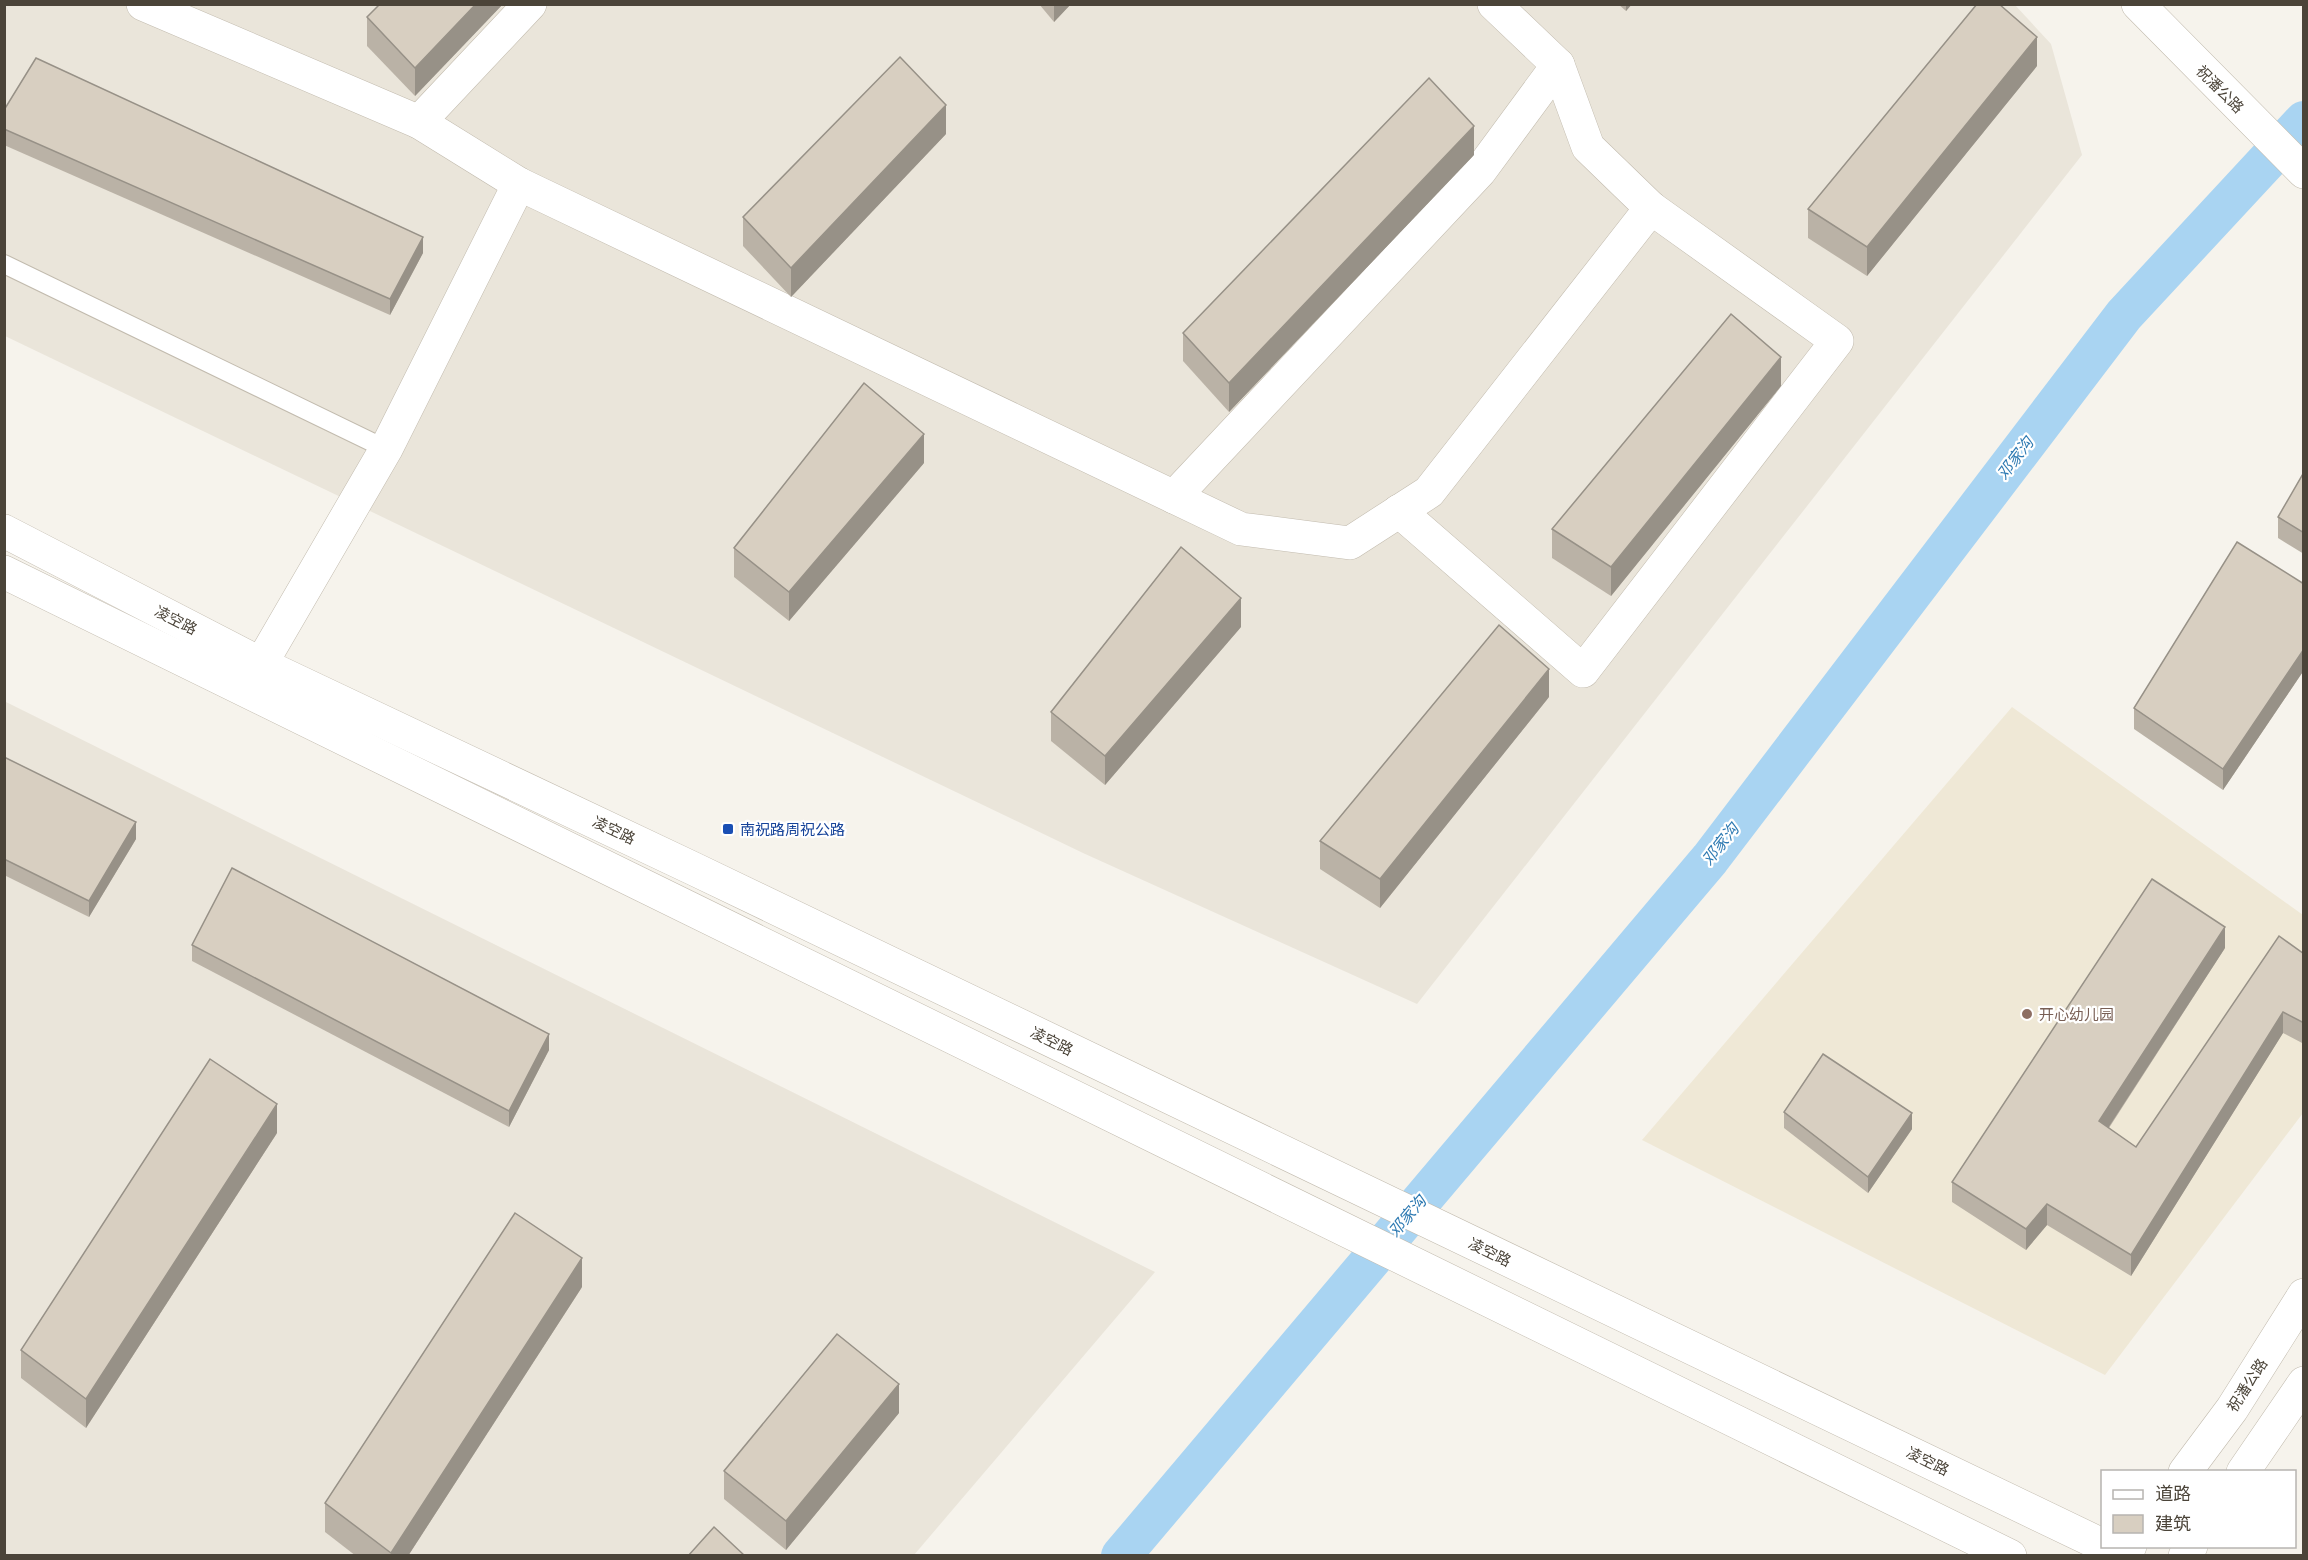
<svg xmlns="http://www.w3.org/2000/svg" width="2308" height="1560" font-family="Mulish,'Noto Sans SC',sans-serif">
<rect width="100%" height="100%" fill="#f6f3ec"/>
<!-- residential -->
<g fill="#eae5da">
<polygon points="4,5 2015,5 2051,44 2082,155 1417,1004 1083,853 5,336"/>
<polygon points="4,701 1155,1272 914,1555 5,1555"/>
</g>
<!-- education -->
<polygon fill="#efe8d6" points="2012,707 2303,915 2303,1113 2105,1375 1642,1140"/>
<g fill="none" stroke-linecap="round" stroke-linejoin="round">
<!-- canal -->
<polyline stroke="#a9d4f2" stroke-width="40" points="1121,1556 1710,859 2124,315 2304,121"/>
<!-- service casing -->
<g stroke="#c2bbae" stroke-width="20">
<polyline id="service" points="4,264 386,449"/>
</g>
<!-- minor casing -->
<g stroke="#c2bbae" stroke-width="34">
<g id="minor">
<polyline points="143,4 419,122 519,184 1241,529 1350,543 1429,492 1651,208"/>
<polyline points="419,122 530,4"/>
<polyline points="1174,497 1480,171 1558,65 1494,4"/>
<polyline points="1399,511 1583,671 1837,341 1651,208 1588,147 1558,65"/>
<polyline points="261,664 386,449 519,184"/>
</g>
</g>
<!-- tertiary casing -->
<g stroke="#c2bbae" stroke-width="34">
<g id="tertiary">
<polyline points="2138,4 2304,172"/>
<polyline points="4,531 261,664 692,868 2102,1545"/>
<polyline points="4,572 2010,1556"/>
<polyline points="2185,1472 2232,1409 2304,1295"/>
<polyline points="2243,1472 2304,1383"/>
<polyline points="2123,1556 2130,1546"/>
<polyline points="2185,1556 2191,1546"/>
</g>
</g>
<!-- service -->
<use href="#service" stroke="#fff" stroke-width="18"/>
<!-- minor -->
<use href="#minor" stroke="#fff" stroke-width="33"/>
<!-- tertiary -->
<use href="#tertiary" stroke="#fff" stroke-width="33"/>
</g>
<!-- wall -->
<g fill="#bab2a6">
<polygon points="380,4 503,4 415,96 367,46 367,17"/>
<polygon points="1039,4 1071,4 1054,22"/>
<polygon points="1618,4 1632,4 1626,11"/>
<polygon points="2037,66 1867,276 1808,238 1808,209"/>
<polygon points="4,110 423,253 390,315 4,145"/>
<polygon points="946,134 791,297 743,246 743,217"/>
<polygon points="1474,155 1229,412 1183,361 1183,333"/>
<polygon points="1781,386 1611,596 1552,558 1552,529"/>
<polygon points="924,463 789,621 734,577 734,548"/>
<polygon points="2304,472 2304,554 2278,538 2278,517"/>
<polygon points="2304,584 2304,670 2223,790 2134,729 2134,708"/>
<polygon points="1241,627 1105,785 1051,741 1051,712"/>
<polygon points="1549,697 1380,908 1320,869 1320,841"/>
<polygon points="4,757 136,839 89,917 4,875"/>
<polygon points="192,945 549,1050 509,1127 192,961"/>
<polygon points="2225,948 2109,1128 2136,1147 2304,954 2304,1044 2283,1033 2131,1276 2047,1225 2026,1250 1952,1202 1952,1182"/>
<polygon points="1784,1112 1912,1129 1868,1193 1784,1128"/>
<polygon points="277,1133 86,1428 21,1378 21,1350"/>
<polygon points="582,1287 408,1556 356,1556 325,1532 325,1503"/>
<polygon points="899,1413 786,1550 724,1499 724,1471"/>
</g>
<!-- shaded-wall -->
<g fill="#979187">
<polygon points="476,4 503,4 415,96 415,68"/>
<polygon points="1054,4 1071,4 1054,22"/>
<polygon points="1626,4 1632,4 1626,11"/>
<polygon points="2037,37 2037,66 1867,276 1867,247"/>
<polygon points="946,105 946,134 791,297 791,268"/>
<polygon points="1474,126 1474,155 1229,412 1229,383"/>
<polygon points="423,237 423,253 390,315 390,299"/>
<polygon points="1781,357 1781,386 1611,596 1611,567"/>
<polygon points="924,434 924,463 789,621 789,592"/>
<polygon points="1241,598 1241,627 1105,785 1105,756"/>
<polygon points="2304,649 2304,670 2223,790 2223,769"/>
<polygon points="1549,669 1549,697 1380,908 1380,879"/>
<polygon points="136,822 136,839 89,917 89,901"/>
<polygon points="2225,927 2225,948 2099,1142 2099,1121"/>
<polygon points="2283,1012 2283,1033 2131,1276 2131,1255"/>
<polygon points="549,1034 549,1050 509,1127 509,1111"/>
<polygon points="277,1104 277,1133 86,1428 86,1399"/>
<polygon points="1912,1113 1912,1129 1868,1193 1868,1177"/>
<polygon points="2047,1204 2047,1225 2026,1250 2026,1229"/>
<polygon points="582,1258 582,1287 408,1556 391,1556 391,1553"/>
<polygon points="899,1384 899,1413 786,1550 786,1521"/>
</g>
<!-- building -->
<g fill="#d8cfc1" stroke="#979187" stroke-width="1.5">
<polygon points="380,4 476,4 415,68 367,17"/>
<polygon points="1977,4 1999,4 2037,37 1867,247 1808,209"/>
<polygon points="900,57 946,105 791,268 743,217"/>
<polygon points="36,58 423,237 390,299 4,129 4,110"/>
<polygon points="1429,78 1474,126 1229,383 1183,333"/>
<polygon points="1731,314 1781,357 1611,567 1552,529"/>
<polygon points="864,383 924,434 789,592 734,548"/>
<polygon points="2304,472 2304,533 2278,517"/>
<polygon points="2237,542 2304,584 2304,649 2223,769 2134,708"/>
<polygon points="1181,547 1241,598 1105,756 1051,712"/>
<polygon points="1499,625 1549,669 1380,879 1320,841"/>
<polygon points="4,757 136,822 89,901 4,859"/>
<polygon points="232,868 549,1034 509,1111 192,945"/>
<polygon points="2152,879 2225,927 2099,1121 2136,1147 2279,936 2304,954 2304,1023 2283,1012 2131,1255 2047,1204 2026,1229 1952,1182"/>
<polygon points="1823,1054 1912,1113 1868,1177 1784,1112"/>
<polygon points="210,1059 277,1104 86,1399 21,1350"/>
<polygon points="515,1213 582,1258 391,1553 325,1503"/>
<polygon points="837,1334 899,1384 786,1521 724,1471"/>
<polygon points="714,1527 745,1556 688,1556"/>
</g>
<!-- markers -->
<rect fill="#1a4fb4" stroke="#fff" stroke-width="2" x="722" y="823" width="12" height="12" rx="3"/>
<circle fill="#8d6e63" stroke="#fff" stroke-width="2" cx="2027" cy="1014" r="6"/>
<g text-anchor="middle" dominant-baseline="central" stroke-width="4.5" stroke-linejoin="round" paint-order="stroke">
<!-- street labels -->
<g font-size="15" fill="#4b4439" stroke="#fff">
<text transform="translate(2220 89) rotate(45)">祝潘公路</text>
<text transform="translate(176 620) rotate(27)">凌空路</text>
<text transform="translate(614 830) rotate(25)">凌空路</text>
<text transform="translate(1052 1041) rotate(26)">凌空路</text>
<text transform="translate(1490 1252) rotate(26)">凌空路</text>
<text transform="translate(2247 1385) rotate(-57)">祝潘公路</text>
<text transform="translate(1928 1461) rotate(26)">凌空路</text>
</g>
<!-- transit labels -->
<g font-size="15" fill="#164399" stroke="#fff" text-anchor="start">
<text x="740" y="829">南祝路周祝公路</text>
</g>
<!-- education labels -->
<g font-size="15" fill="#785e54" stroke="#fff" text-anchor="start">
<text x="2039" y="1014">开心幼儿园</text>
</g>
<!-- water labels -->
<g font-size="16" font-style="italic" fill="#2e7ab2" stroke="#fff">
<text transform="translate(2015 458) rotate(-53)">邓家沟</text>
<text transform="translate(1720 844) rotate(-52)">邓家沟</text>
<text transform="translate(1407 1216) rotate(-50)">邓家沟</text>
</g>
</g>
<!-- border -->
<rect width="2308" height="1560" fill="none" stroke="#4b4439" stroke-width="12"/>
<!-- legend -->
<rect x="2101" y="1470" width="195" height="78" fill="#ffffff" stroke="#b7b4b0" stroke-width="1.5"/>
<rect x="2113" y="1490" width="30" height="9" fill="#ffffff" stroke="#b7b4b0" stroke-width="1.5"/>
<text x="2155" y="1500" font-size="18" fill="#4b4439">道路</text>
<rect x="2113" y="1515" width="30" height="18" fill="#d8cfc1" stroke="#b7b4b0" stroke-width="1.5"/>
<text x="2155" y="1530" font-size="18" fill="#4b4439">建筑</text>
</svg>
